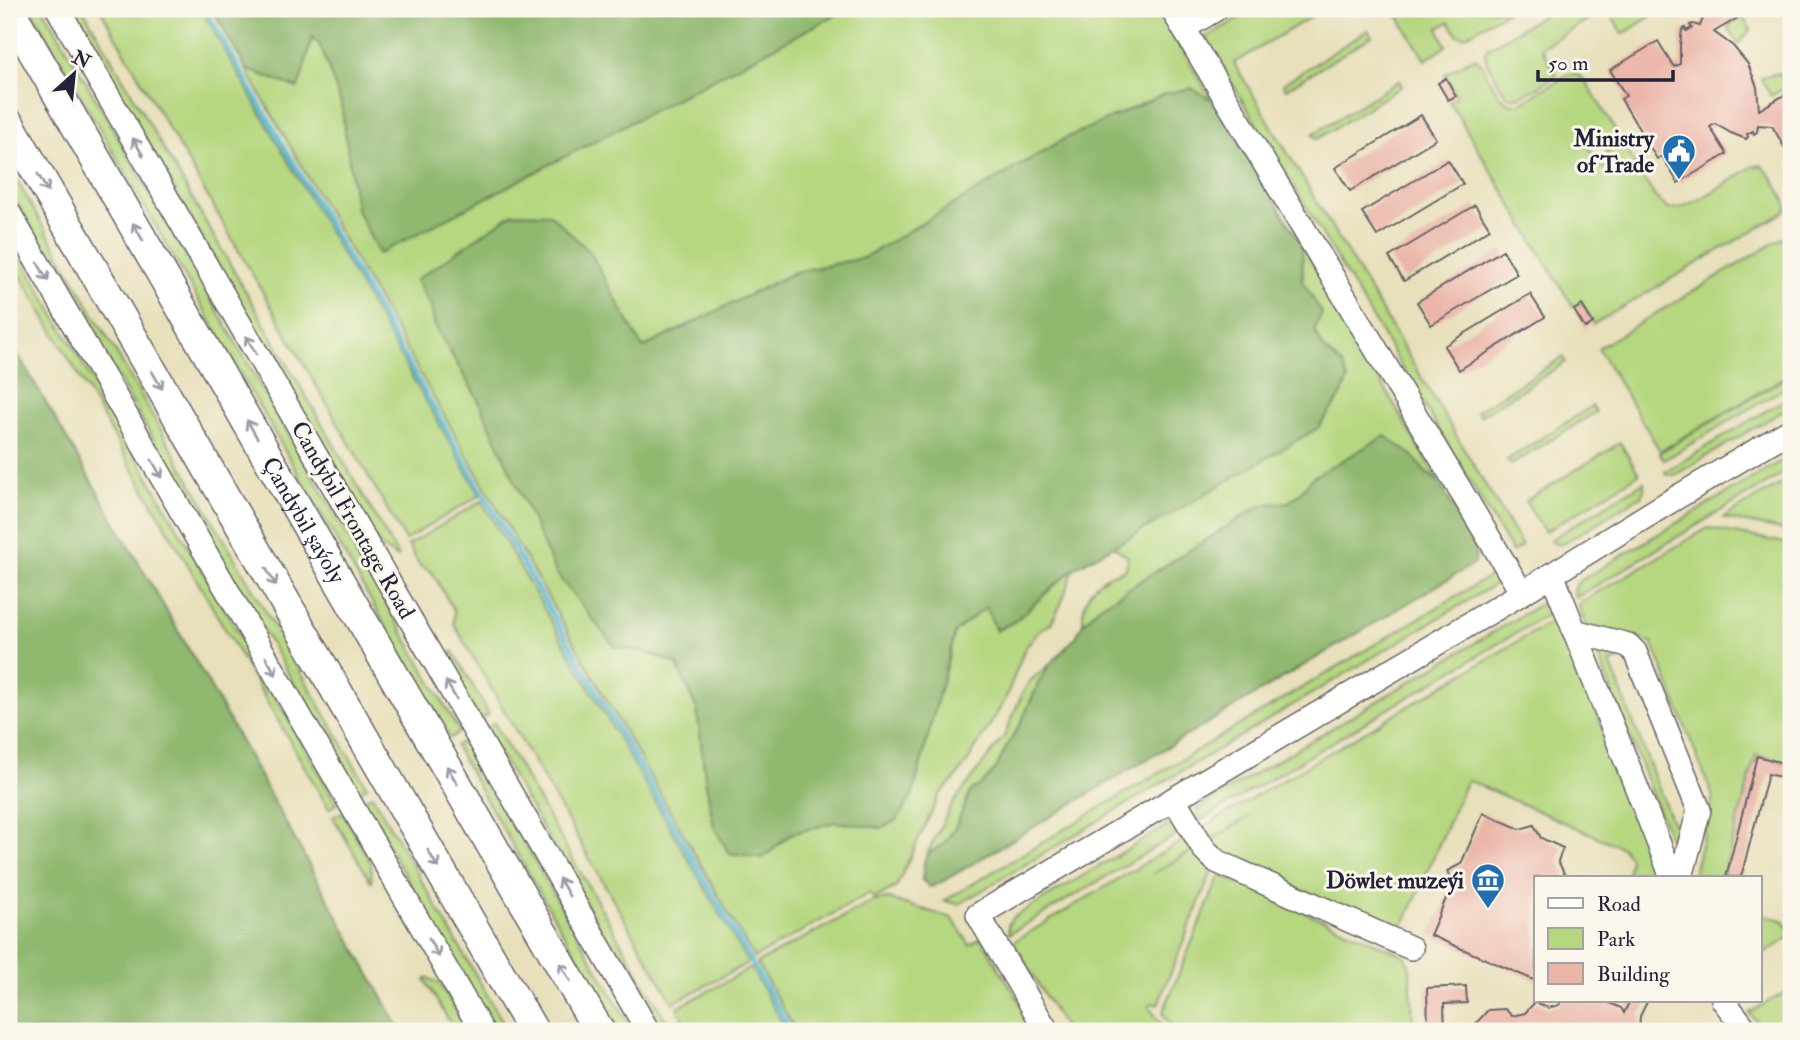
<svg xmlns="http://www.w3.org/2000/svg" width="1800" height="1040" font-family="'IM FELL Double Pica',serif">
<rect width="100%" height="100%" fill="#fbf7ec"/>
<filter id="ink" filterUnits="userSpaceOnUse"><feTurbulence type="fractalNoise" baseFrequency=".0143" numOctaves="2"/><feDisplacementMap in="SourceGraphic" scale="14" xChannelSelector="R" yChannelSelector="G"/><feConvolveMatrix kernelMatrix="1 2 1 2 8 2 1 2 1" color-interpolation-filters="sRGB"/></filter>
<filter id="wash" filterUnits="userSpaceOnUse"><feTurbulence type="fractalNoise" baseFrequency=".00686" numOctaves="4" result="noise"/><feDisplacementMap in="SourceGraphic" scale="28" xChannelSelector="R" yChannelSelector="G"/><feGaussianBlur stdDeviation="1.57" result="paint"/><feColorMatrix in="noise" values="0 0 0 0 0 0 0 0 0 0 0 0 0 0 0 0 0 1.4 0 .05"/><feComposite in="paint" operator="in"/></filter>
<g filter="url(#wash)">
<rect width="100%" height="100%" fill="#e8e0bb"/>
<!-- green -->
<g fill="#b5d77f" stroke="#6c7c5d" stroke-width="2">
<polygon points="31,9 44,9 460,732 450,738"/>
<polygon points="71,9 83,9 398,556 396,557 380,546"/>
<polygon points="100,9 201,9 480,495 405,540"/>
<polygon points="847,9 1158,9 1212,100 1191,88 1066,138 863,258 795,272 642,348 590,252 416,280 431,307 435,326 479,401 651,654 677,664 697,709 706,785 763,858 791,834 835,822 882,828 913,794 955,632 987,606 996,630 1015,621 1074,568 1061,604 1051,623 1038,632 1025,648 1005,700 968,761 955,779 940,794 896,887 874,899 870,893 754,958 246,69 297,88 303,73 312,37 320,45 341,103 356,208 379,253"/>
<polygon points="1254,9 1324,9 1234,63 1522,546 1512,552 1205,38"/>
<polygon points="1394,9 1511,9 1465,36 1458,35 1449,22 1438,28 1446,46 1425,60"/>
<path d="M1553,9h52l-64,39 16,27c-9,5 -39,28 -49,21 -5,-4 -9,-13 -12,-18 -5,-8 -11,-16 -11,-25l3,-5z"/>
<polygon points="1607,9 1662,9 1623,34"/>
<polygon points="1743,17 1751,30 1738,44 1728,26"/>
<polygon points="1368,30 1372,36 1286,89 1283,84"/>
<path d="M1475,58l5,4c6,10 19,38 29,41 7,2 11,0 17,-3l41,-25c9,-3 14,1 19,7l33,54 -16,9 -7,-11 -11,6 17,29 11,-6 -7,-12 16,-9 33,55 13,12c21,2 65,-31 84,-42l9,-2c11,10 24,30 26,44l-6,5 -187,110 -13,-21 -8,4 -124,-206 8,-5 -12,-22 24,-14z"/>
<polygon points="1779,73 1787,87 1771,96 1761,78"/>
<polygon points="1399,81 1402,86 1317,139 1313,134"/>
<polygon points="9,167 367,787 357,793 9,189"/>
<polygon points="1791,233 1791,373 1660,451 1598,348"/>
<polygon points="9,236 337,804 329,809 9,255"/>
<path d="M1302,245l137,237 -14,-10 -13,-17 -99,22 -13,16 -11,9 -21,2 -10,3 -159,100 -16,16c-1,-17 5,-36 22,-45 6,-4 14,-6 21,-9l2,-12 -15,-11 46,-25 183,-155 -17,-16 -11,-20 8,-17 -19,-31z"/>
<polygon points="1563,357 1566,362 1480,416 1477,411"/>
<polygon points="1791,375 1791,384 1664,460 1659,453"/>
<polygon points="1791,396 1791,406 1675,475 1666,474 1665,472"/>
<polygon points="1592,406 1596,412 1511,465 1507,460"/>
<polygon points="1620,443 1639,474 1545,532 1525,501"/>
<polygon points="1791,455 1791,469 1575,598 1574,591 1578,582"/>
<polygon points="1791,478 1791,532 1723,518"/>
<polygon points="1644,482 1644,490 1641,496 1562,544 1555,544 1550,540"/>
<polygon points="482,501 748,963 673,1003 454,624 454,611 432,572 420,566 408,545"/>
<polygon points="1708,528 1791,544 1791,764 1756,755 1723,877 1693,877 1713,797 1652,642 1586,626 1578,604"/>
<polygon points="1495,573 1498,578 1494,585 959,904 944,901"/>
<polygon points="1548,601 1555,610 1198,822 1197,813 1201,806 1544,602"/>
<path d="M1559,617l102,260h-34l3,-18 -7,-11 -156,-68 -61,140c-4,5 -8,8 -16,8l-158,-67 -22,-20 39,-24 -40,23 -7,-12z"/>
<polygon points="1593,643 1621,654 1623,658 1610,663 1673,825 1686,820 1677,857"/>
<polygon points="453,651 489,714 480,719 452,669 451,652"/>
<polygon points="1050,664 1038,684 1021,723 1006,748 996,769 983,783 971,791 956,826 943,845 927,854 951,806 1005,735 1022,694 1029,682"/>
<polygon points="494,723 672,1031 660,1031 485,729"/>
<polygon points="465,740 633,1031 620,1031 455,746"/>
<polygon points="372,795 508,1031 495,1031 362,801"/>
<polygon points="342,812 371,863 372,881 371,882 333,817"/>
<polygon points="1177,820 1183,831 1009,934 1008,925 1012,918"/>
<polygon points="1187,838 1194,849 1152,874 1195,850 1212,871 1158,1004 1156,1005 1152,1003 1148,1006 1166,1030 1171,1026 1163,1014 1165,1007 1220,875 1406,956 1410,970 1413,1022 1405,1031 1066,1031 1013,942"/>
<polygon points="888,899 952,918 970,945 981,938 1037,1031 796,1031 757,963 874,901"/>
<polygon points="1760,914 1783,920 1791,932 1791,937 1760,955"/>
<polygon points="751,968 787,1031 690,1031 677,1008"/>
<polygon points="428,978 440,984 468,1031 455,1031 425,980"/>
<polygon points="1791,989 1791,1031 1765,1031 1749,1013"/>
</g>
<!-- forest -->
<g fill="#90b86e" stroke="#596d54" stroke-width="2">
<polygon points="212,9 847,9 379,254 356,208 341,103 320,45 312,37 303,73 298,88 246,69"/>
<polygon points="1191,88 1212,100 1225,118 1302,245 1303,282 1322,313 1314,330 1325,350 1343,366 1348,380 1341,396 1318,428 1159,521 1074,568 1015,621 996,631 986,607 955,632 913,794 897,820 882,828 835,822 791,834 763,858 729,853 714,827 706,785 697,709 677,664 651,654 614,646 556,573 479,401 435,326 431,307 416,280 513,213 550,214 590,252 643,348 795,272 863,258 1066,138 1164,94"/>
<polygon points="9,339 206,679 401,1031 9,1031"/>
<polygon points="1385,436 1412,455 1425,472 1439,482 1476,546 1475,563 940,883 930,887 922,880 924,863 927,854 943,845 956,826 971,791 983,783 996,769 1006,748 1021,723 1038,684 1050,664 1076,637 1083,623 1099,607 1259,507 1268,504 1289,502 1300,493 1313,477"/>
</g>
<g fill="none" stroke-linecap="round" stroke-linejoin="round">
<!-- stream -->
<polyline stroke="#53b9d1" stroke-width="5" points="205,9 791,1031"/>
</g>
<g id="blocks">
<!-- building -->
<g fill="#ebb5a8">
<polygon points="1699,9 1743,9 1746,13 1714,32 1733,46 1748,64 1757,87 1759,110 1791,91 1791,151 1788,153 1772,126 1758,125 1757,132 1754,134 1753,131 1747,134 1748,137 1746,139 1731,133 1715,124 1710,127 1727,154 1678,183 1662,156 1657,159 1621,99 1626,96 1610,70 1658,41 1674,67 1680,64 1680,45 1682,30 1685,28 1686,31 1692,28 1690,25 1693,24 1700,26 1705,13"/>
<polygon points="1446,78 1456,96 1448,100 1438,83"/>
<polygon points="1421,115 1436,139 1350,191 1335,168"/>
<polygon points="1448,160 1463,184 1377,236 1362,212"/>
<polygon points="1475,205 1490,229 1404,281 1389,257"/>
<polygon points="1503,250 1517,274 1431,325 1417,302"/>
<polygon points="1530,294 1545,317 1459,370 1444,346"/>
<polygon points="1582,305 1593,323 1585,328 1574,310"/>
<polygon points="1757,756 1791,765 1791,780 1768,774 1741,877 1726,877"/>
<polygon points="1483,813 1520,829 1534,825 1541,838 1563,848 1558,861 1566,877 1536,877 1536,981 1430,935 1452,885 1447,871 1461,864"/>
<polygon points="1466,986 1467,1003 1444,1004 1445,1031 1428,1031 1427,988"/>
<polygon points="1562,1000 1603,1000 1621,1008 1624,1013 1630,1000 1648,1000 1640,1016 1639,1031 1469,1031 1488,1010 1505,1009 1512,1016 1525,1013 1535,1002 1548,1008 1559,1005"/>
</g>
</g>
</g>
<g filter="url(#ink)">
<use href="#blocks" fill-opacity="0" stroke="#676468" stroke-width="2"/>
<g fill="none" stroke-linecap="round" stroke-linejoin="round">
<!-- minor casing -->
<g stroke="#676468" stroke-width="26">
<g id="minor">
<polyline points="58,9 648,1031"/>
<polyline points="1172,9 1522,593"/>
<polyline points="1184,28 1216,9"/>
<polyline points="9,213 482,1031"/>
<polyline points="1552,574 1672,877"/>
<polyline points="1574,631 1628,645 1635,652 1699,810 1681,877"/>
<polyline points="1174,799 1204,849 1216,861 1411,948"/>
<polyline points="1723,1000 1747,1031"/>
<polyline points="1047,1031 978,915 1522,593 1669,502 1791,430"/>
</g>
</g>
<!-- major casing -->
<g stroke="#676468" stroke-width="33">
<g id="major">
<path id="s1" d="M9,9l590,1022"/>
<polyline points="9,124 533,1031"/>
</g>
</g>
<!-- minor -->
<use href="#minor" stroke="#fff" stroke-width="23"/>
<!-- major -->
<use href="#major" stroke="#fff" stroke-width="30"/>
</g>
<!-- one-way arrows -->
<defs><path id="oneway-shaft" d="M-6 0H5M1.5-3L5.5 0L1.5 3" fill="none" stroke-width="1.6" stroke-linecap="round" stroke-linejoin="round" transform="scale(1.75)"/></defs>
<g stroke="#9c9ca7">
<use href="#oneway-shaft" transform="translate(138 147) rotate(-120)"/>
<use href="#oneway-shaft" transform="translate(43 183) rotate(60)"/>
<use href="#oneway-shaft" transform="translate(138 232) rotate(-120)"/>
<use href="#oneway-shaft" transform="translate(43 272) rotate(60)"/>
<use href="#oneway-shaft" transform="translate(251 345) rotate(-120)"/>
<use href="#oneway-shaft" transform="translate(157 380) rotate(60)"/>
<use href="#oneway-shaft" transform="translate(252 429) rotate(-120)"/>
<use href="#oneway-shaft" transform="translate(157 469) rotate(60)"/>
<use href="#oneway-shaft" transform="translate(271 577) rotate(60)"/>
<use href="#oneway-shaft" transform="translate(271 666) rotate(60)"/>
<use href="#oneway-shaft" transform="translate(451 690) rotate(-120)"/>
<use href="#oneway-shaft" transform="translate(452 775) rotate(-120)"/>
<use href="#oneway-shaft" transform="translate(433 859) rotate(60)"/>
<use href="#oneway-shaft" transform="translate(564 887) rotate(-120)"/>
<use href="#oneway-shaft" transform="translate(434 948) rotate(60)"/>
<use href="#oneway-shaft" transform="translate(565 972) rotate(-120)"/>
</g>
</g>
<!-- icons -->
<defs>
<g id="civic-pin" transform="scale(1.75)"><path d="M0 17L-7.5 6A9.5 9.5 0 1 1 7.5 6Z" fill="#1f6fb2" stroke="#fbf7ec"/><path d="M-.6-6.5H3V-4.5H.6V-3L4-1V1h2V6H-6V1h2V-1L-.6-3ZM-1.2 2.5V6h2.4V2.5Z" fill="#fff"/></g>
<g id="museum-pin" transform="scale(1.75)"><path d="M0 17L-7.5 6A9.5 9.5 0 1 1 7.5 6Z" fill="#1f6fb2" stroke="#fbf7ec"/><path d="M0-6L6-3V-2H-6V-3ZM-5-1h2V3h-2ZM-1-1h2V3h-2ZM3-1h2V3H3ZM-6 4H6V6H-6Z" fill="#fff"/></g>
</defs>
<g fill-rule="evenodd">
<use href="#civic-pin" x="1679" y="151"/>
<use href="#museum-pin" x="1488" y="880"/>
</g>
<g text-anchor="middle" dominant-baseline="central" stroke-width="6" stroke-linejoin="round" paint-order="stroke">
<!-- poi labels -->
<g font-size="23" font-weight="bold" fill="#22223b" stroke="#fbf7ec" text-anchor="end">
<text x="1654" y="138">Ministry<tspan x="1654" dy="26">of Trade</tspan></text>
<text x="1464" y="880">Döwlet muzeýi</text>
</g>
<!-- street labels -->
<g font-size="23" fill="#22223b" stroke="#fbf7ec">
<text stroke="none"><textPath href="#s1" startOffset="590">Çandybil şaýoly</textPath></text>
<text transform="translate(353 520) rotate(60)">Candybil Frontage Road</text>
</g>
</g>
<!-- margin -->
<rect width="1800" height="1040" fill="none" stroke="#fbf7ec" stroke-width="35"/>
<!-- legend -->
<rect x="1534" y="876" width="228" height="126" fill="#fbf7ec" stroke="#a4a2a5" stroke-width="2"/>
<rect x="1548" y="898" width="35" height="10" fill="#ffffff" stroke="#a4a2a5" stroke-width="2"/>
<text x="1597" y="911" font-size="21" fill="#22223b">Road</text>
<rect x="1548" y="928" width="35" height="21" fill="#b5d77f" stroke="#a4a2a5" stroke-width="2"/>
<text x="1597" y="946" font-size="21" fill="#22223b">Park</text>
<rect x="1548" y="963" width="35" height="21" fill="#ebb5a8" stroke="#a4a2a5" stroke-width="2"/>
<text x="1597" y="981" font-size="21" fill="#22223b">Building</text>
<!-- north arrow -->
<g transform="translate(74 74) rotate(27)" stroke="#fbf7ec" stroke-width="5" paint-order="stroke">
<path d="M0-5L12 26L0 18L-12 26Z" fill="#22223b"/>
<text y="-10" font-size="19" font-weight="bold" text-anchor="middle" fill="#22223b">N</text>
</g>
<!-- scale -->
<path d="M1538 70v10h135v-10" fill="none" stroke="#22223b" stroke-width="3.5"/>
<text x="1548" y="70" font-size="21" fill="#22223b" stroke="#fbf7ec" stroke-width="5" paint-order="stroke">50 m</text>
</svg>
